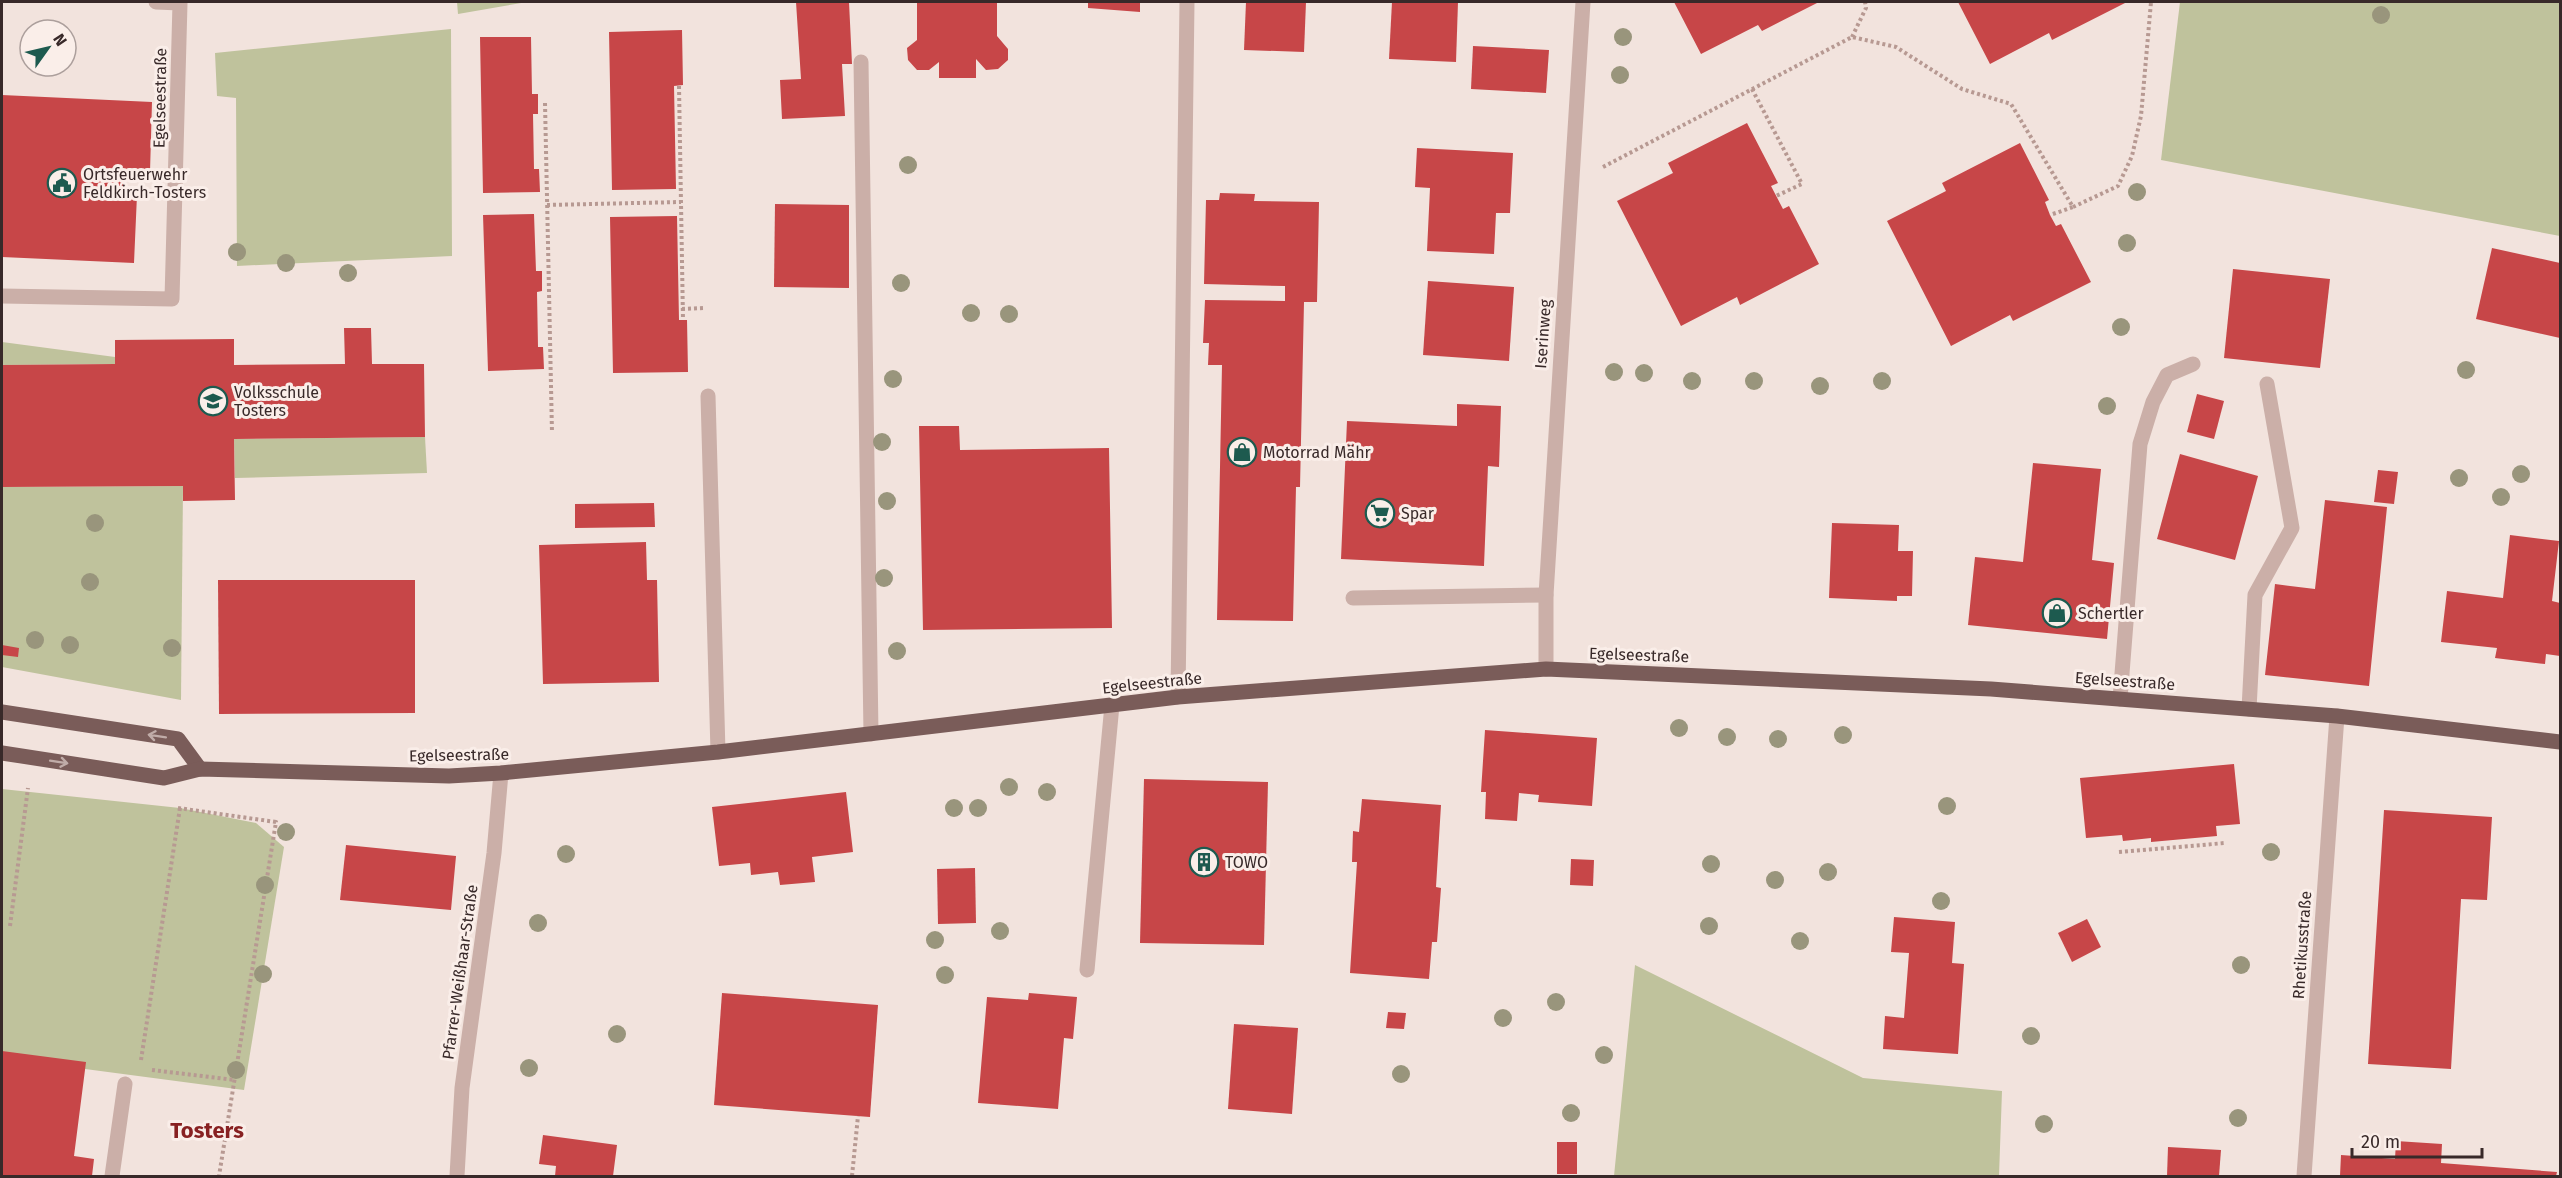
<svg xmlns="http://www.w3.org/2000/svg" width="2562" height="1178" font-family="'Fira Sans',sans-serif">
<rect width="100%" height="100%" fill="#f2e3dd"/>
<!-- green -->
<g fill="#bfc29c">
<polygon points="457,2 527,2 458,14"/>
<polygon points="2180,2 2560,2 2560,236 2161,160"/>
<polygon points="451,29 452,256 237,266 236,98 217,96 215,53"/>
<polygon points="2,342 115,357 115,364 2,365"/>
<polygon points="425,437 427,473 235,478 234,439"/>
<polygon points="183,486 181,700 2,667 2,487"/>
<polygon points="2,789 180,808 256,823 284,847 244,1090 2,1058"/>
<polygon points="1635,965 1863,1078 2002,1091 1999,1176 1614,1176"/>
</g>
<!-- building -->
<g fill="#c74648">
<polygon points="796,2 849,2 852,64 842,64 845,116 782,119 780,80 801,79"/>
<polygon points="917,2 997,2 997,36 1008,49 1008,60 998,69 986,70 976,59 976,78 939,78 939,62 929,70 917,70 908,60 907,48 917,40"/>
<polygon points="1088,2 1140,2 1140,12 1088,8"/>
<polygon points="1246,2 1306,2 1304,52 1244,50"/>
<polygon points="1392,2 1458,2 1456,62 1389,59"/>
<polygon points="1674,2 1819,2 1762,31 1758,25 1701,54"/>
<polygon points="1958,2 2127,2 2052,40 2049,33 1990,64"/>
<polygon points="682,30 683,85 674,86 676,189 612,190 609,32"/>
<polygon points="480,37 531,37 532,94 538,94 538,114 533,114 534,169 539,169 540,192 483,193"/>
<polygon points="1473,46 1549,50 1546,93 1471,89"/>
<polygon points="2,95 152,102 150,172 124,171 122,194 137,195 134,263 2,257"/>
<polygon points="1747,123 1778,183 1771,186 1783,209 1789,206 1819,264 1740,305 1737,297 1681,326 1617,201 1673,173 1668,163"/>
<polygon points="2020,143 2049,200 2045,202 2050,215 2056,226 2061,224 2091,282 2013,321 2010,315 1951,346 1887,221 1946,191 1942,183"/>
<polygon points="1417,148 1513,153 1510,213 1496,213 1494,254 1427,251 1430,188 1415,187"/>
<polygon points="1220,193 1255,194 1254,201 1319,202 1317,302 1304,302 1300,487 1296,487 1293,621 1217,620 1222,365 1208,365 1209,343 1203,343 1205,300 1285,301 1285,286 1204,284 1206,200 1219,200"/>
<polygon points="775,204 849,205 849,288 774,287"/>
<polygon points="534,214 536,271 542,271 542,291 537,292 538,347 543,347 544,369 488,371 483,215"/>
<polygon points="677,216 679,320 687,320 688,372 613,373 610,217"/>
<polygon points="2492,248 2560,263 2560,338 2476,319"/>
<polygon points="2233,269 2330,279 2320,368 2224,358"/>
<polygon points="1428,281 1514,287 1509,361 1423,355"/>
<polygon points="344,328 371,328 372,364 424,364 425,437 234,439 235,500 183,501 183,486 2,487 2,365 115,364 115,340 234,339 234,365 345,364"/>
<polygon points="2197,394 2224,401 2214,439 2187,432"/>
<polygon points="1457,404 1501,406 1499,467 1488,466 1484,566 1341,559 1347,421 1457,426"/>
<polygon points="919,426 959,426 960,450 1109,448 1112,628 923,630"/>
<polygon points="2180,454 2258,476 2235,560 2157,539"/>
<polygon points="2033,463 2101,469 2092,560 2114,563 2107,639 1968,625 1975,557 2023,562"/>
<polygon points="2378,470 2398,472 2394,504 2374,502"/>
<polygon points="2325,500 2387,507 2369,686 2265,675 2275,584 2315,589"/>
<polygon points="654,503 655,527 575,528 575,504"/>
<polygon points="1832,523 1899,525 1898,551 1913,551 1912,596 1897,596 1897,601 1829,598"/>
<polygon points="2510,535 2559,541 2552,601 2560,603 2560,656 2546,654 2545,664 2495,658 2497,648 2441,642 2447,591 2503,598"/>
<polygon points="646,542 647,580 657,580 659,682 543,684 539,545"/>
<polygon points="218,580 415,580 415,713 219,714"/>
<polygon points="2,645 19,648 18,657 2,655"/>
<polygon points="1485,730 1597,738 1592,806 1538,802 1539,795 1519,793 1517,821 1485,819 1486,792 1481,792"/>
<polygon points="2234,764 2240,824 2216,826 2217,836 2151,842 2151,838 2123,841 2122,835 2086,838 2080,778"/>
<polygon points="1144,779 1268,782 1264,945 1140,943"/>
<polygon points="846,792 853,852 812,857 815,882 780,885 778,872 751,875 750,863 719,866 712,807"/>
<polygon points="1362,799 1441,805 1436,887 1441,888 1437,942 1432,942 1429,979 1350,973 1357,862 1352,862 1353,831 1359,832"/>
<polygon points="2384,810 2492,817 2487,900 2461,899 2451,1069 2368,1064"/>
<polygon points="346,845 456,856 451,910 340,900"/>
<polygon points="1571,859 1594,860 1593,886 1570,885"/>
<polygon points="975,868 976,923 938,924 937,869"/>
<polygon points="1894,917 1955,922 1952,963 1964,964 1958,1054 1883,1049 1885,1016 1904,1018 1909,953 1891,952"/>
<polygon points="2087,919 2101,947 2072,962 2058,933"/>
<polygon points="722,993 878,1005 870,1117 714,1105"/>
<polygon points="1029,993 1077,997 1073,1039 1064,1038 1058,1109 978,1103 987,997 1028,1000"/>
<polygon points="1388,1012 1406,1013 1404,1029 1386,1028"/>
<polygon points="1234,1024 1298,1028 1292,1114 1228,1109"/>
<polygon points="2,1051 86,1062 74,1156 94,1159 92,1176 2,1176"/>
<polygon points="543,1135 617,1145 613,1176 555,1176 556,1166 539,1164"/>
<polygon points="2396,1141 2442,1144 2441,1163 2557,1172 2556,1176 2340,1176 2341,1155 2395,1159"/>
<rect x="1557" y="1142" width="20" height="32"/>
<polygon points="2168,1147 2221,1150 2219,1176 2167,1176"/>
</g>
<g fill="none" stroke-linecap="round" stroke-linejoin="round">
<!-- path -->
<g stroke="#b79992" stroke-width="4" stroke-dasharray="3 3" stroke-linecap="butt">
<polyline points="1852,37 1866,8 1865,2"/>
<polyline points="679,86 683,320"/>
<polyline points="1752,89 1802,184 1776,196"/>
<polyline points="545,103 552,433"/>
<polyline points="1603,167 1852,37 1896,47 1962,89 2011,104 2073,207 2050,215"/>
<polyline points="547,205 681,202"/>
<polyline points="2073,207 2118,186 2132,156 2141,116 2151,2"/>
<polyline points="682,309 704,308"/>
<polyline points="178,808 276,822 219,1176"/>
<polyline points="2119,852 2225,843"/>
<polyline points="10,926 28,788"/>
<polyline points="141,1060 180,808"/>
<polyline points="152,1070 235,1080"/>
<polyline points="852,1176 858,1116"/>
</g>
<!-- minor -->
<g stroke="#cbafa8" stroke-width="15">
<polyline points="861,62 871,734"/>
<polyline points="2,296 172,299 180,3 156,2"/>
<polyline points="708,396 718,752"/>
<polyline points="1353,598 1546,595"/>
<polyline points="1546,669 1546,595 1583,2"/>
<polyline points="1178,697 1187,2"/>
<polyline points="2120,699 2140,444 2153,402 2167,375 2193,364"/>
<polyline points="2249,709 2255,595 2292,528 2267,384"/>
<polyline points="1087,970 1112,705"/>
<polyline points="112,1176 125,1084"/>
<polyline points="457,1176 462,1088 494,853 501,773"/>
<polyline points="2304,1176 2337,716"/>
</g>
<!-- major -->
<g stroke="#7a5c59" stroke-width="15">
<polyline points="2,712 178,739 200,769"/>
<polyline points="2,753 164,778 200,769 449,776 501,773 718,752 1178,697 1546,669 1991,689 2337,716 2560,742"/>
</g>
</g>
<!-- trees -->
<g fill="#99957c">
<circle cx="2381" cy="15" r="9"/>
<circle cx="1623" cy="37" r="9"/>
<circle cx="1620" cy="75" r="9"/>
<circle cx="908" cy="165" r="9"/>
<circle cx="2137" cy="192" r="9"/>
<circle cx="2127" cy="243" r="9"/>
<circle cx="237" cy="252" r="9"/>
<circle cx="286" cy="263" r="9"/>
<circle cx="348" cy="273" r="9"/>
<circle cx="901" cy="283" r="9"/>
<circle cx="971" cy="313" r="9"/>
<circle cx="1009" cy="314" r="9"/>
<circle cx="2121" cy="327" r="9"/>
<circle cx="2466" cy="370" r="9"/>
<circle cx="1614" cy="372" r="9"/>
<circle cx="1644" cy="373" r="9"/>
<circle cx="893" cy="379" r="9"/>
<circle cx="1692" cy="381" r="9"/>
<circle cx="1754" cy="381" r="9"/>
<circle cx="1882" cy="381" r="9"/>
<circle cx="1820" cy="386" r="9"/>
<circle cx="2107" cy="406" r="9"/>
<circle cx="882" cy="442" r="9"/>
<circle cx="2521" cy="474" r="9"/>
<circle cx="2459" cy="478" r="9"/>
<circle cx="2501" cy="497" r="9"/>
<circle cx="887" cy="501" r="9"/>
<circle cx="95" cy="523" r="9"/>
<circle cx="884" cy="578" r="9"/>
<circle cx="90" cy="582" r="9"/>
<circle cx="35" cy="640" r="9"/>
<circle cx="70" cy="645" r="9"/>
<circle cx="172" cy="648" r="9"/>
<circle cx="897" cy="651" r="9"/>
<circle cx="1679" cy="728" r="9"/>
<circle cx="1843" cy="735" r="9"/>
<circle cx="1727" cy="737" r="9"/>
<circle cx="1778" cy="739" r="9"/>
<circle cx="1009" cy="787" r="9"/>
<circle cx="1047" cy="792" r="9"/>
<circle cx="1947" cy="806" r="9"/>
<circle cx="954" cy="808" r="9"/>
<circle cx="978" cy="808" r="9"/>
<circle cx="286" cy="832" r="9"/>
<circle cx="2271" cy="852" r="9"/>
<circle cx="566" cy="854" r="9"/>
<circle cx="1711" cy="864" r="9"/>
<circle cx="1828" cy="872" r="9"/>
<circle cx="1775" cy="880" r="9"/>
<circle cx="265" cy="885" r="9"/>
<circle cx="1941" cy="901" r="9"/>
<circle cx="538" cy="923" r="9"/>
<circle cx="1709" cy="926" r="9"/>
<circle cx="1000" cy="931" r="9"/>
<circle cx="935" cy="940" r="9"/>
<circle cx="1800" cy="941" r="9"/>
<circle cx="2241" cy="965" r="9"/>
<circle cx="263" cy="974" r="9"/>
<circle cx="945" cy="975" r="9"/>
<circle cx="1556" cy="1002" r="9"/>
<circle cx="1503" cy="1018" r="9"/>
<circle cx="617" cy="1034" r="9"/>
<circle cx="2031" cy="1036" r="9"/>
<circle cx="1604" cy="1055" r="9"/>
<circle cx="529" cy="1068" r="9"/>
<circle cx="236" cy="1070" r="9"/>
<circle cx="1401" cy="1074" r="9"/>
<circle cx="1571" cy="1113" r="9"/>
<circle cx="2238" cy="1118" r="9"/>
<circle cx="2044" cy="1124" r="9"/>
</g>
<!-- one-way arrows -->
<defs><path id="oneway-shaft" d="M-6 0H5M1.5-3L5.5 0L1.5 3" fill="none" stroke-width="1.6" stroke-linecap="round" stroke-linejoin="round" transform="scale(1.5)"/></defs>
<g stroke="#c0aca8">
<use href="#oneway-shaft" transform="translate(157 736) rotate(-171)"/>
<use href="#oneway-shaft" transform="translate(59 762) rotate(9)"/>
</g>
<!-- icons -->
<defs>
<g id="civic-ring" transform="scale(1.5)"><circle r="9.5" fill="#faeee9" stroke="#1d5a4f" stroke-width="1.5"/><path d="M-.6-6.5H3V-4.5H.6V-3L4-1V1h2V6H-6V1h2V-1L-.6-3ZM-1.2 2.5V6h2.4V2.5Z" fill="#1d5a4f"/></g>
<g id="school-ring" transform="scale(1.5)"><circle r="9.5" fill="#faeee9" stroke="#1d5a4f" stroke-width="1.5"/><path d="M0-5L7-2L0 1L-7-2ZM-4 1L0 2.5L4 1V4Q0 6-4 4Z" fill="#1d5a4f"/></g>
<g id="shop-ring" transform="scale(1.5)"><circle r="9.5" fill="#faeee9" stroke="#1d5a4f" stroke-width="1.5"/><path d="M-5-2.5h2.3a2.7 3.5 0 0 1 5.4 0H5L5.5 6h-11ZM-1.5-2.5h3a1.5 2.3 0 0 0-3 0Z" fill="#1d5a4f"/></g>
<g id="supermarket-ring" transform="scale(1.5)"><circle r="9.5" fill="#faeee9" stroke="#1d5a4f" stroke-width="1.5"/><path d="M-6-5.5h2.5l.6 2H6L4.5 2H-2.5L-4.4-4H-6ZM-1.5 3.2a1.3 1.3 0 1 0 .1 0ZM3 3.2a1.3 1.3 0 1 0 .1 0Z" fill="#1d5a4f"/></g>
<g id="building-ring" transform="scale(1.5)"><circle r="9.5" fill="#faeee9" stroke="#1d5a4f" stroke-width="1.5"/><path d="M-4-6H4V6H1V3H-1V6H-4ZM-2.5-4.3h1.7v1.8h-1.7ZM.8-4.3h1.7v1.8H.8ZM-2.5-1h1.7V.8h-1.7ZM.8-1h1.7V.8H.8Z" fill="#1d5a4f"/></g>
</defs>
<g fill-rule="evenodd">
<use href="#civic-ring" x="62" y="183"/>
<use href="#school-ring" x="213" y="401"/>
<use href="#shop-ring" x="1242" y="452"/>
<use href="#supermarket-ring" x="1380" y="513"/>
<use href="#shop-ring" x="2057" y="613"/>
<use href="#building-ring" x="1204" y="862"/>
</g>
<g text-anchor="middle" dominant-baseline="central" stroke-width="6" stroke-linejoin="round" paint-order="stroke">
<!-- street labels -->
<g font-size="16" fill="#382929" stroke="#faeee9">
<text transform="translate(160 98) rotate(-89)">Egelseestraße</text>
<text transform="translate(1543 334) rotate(-86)">Iserinweg</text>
<text transform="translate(1639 655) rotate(2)">Egelseestraße</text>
<text transform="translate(2125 681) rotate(4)">Egelseestraße</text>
<text transform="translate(1152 683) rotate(-6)">Egelseestraße</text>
<text transform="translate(459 755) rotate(-1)">Egelseestraße</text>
<text transform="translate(2302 945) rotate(-86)">Rhetikusstraße</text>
<text transform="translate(460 972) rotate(-82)">Pfarrer-Weißhaar-Straße</text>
</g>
<!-- poi labels -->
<g font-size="16" fill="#382929" stroke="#faeee9" text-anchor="start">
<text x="83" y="174">Ortsfeuerwehr<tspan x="83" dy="18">Feldkirch-Tosters</tspan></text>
<text x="234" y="392">Volksschule<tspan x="234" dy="18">Tosters</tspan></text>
<text x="1263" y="452">Motorrad Mähr</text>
<text x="1401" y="513">Spar</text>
<text x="2078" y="613">Schertler</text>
<text x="1225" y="862">TOWO</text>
</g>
<!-- district labels -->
<g font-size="22" font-weight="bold" fill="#882122" stroke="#faeee9">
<text x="207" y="1130">Tosters</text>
</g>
</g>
<!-- border -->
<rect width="2562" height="1178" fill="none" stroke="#382929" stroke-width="6"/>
<!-- north arrow -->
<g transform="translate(48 48) rotate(56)"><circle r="28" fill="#faeee9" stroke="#ac9f9c" stroke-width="1.5"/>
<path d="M0-4.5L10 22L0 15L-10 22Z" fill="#1d5a4f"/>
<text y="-9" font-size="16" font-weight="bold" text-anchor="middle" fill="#382929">N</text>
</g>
<!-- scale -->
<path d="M2352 1148v9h130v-9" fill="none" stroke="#382929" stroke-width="3"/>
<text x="2361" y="1148" font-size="18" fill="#382929" stroke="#faeee9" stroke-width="4.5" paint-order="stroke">20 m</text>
</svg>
